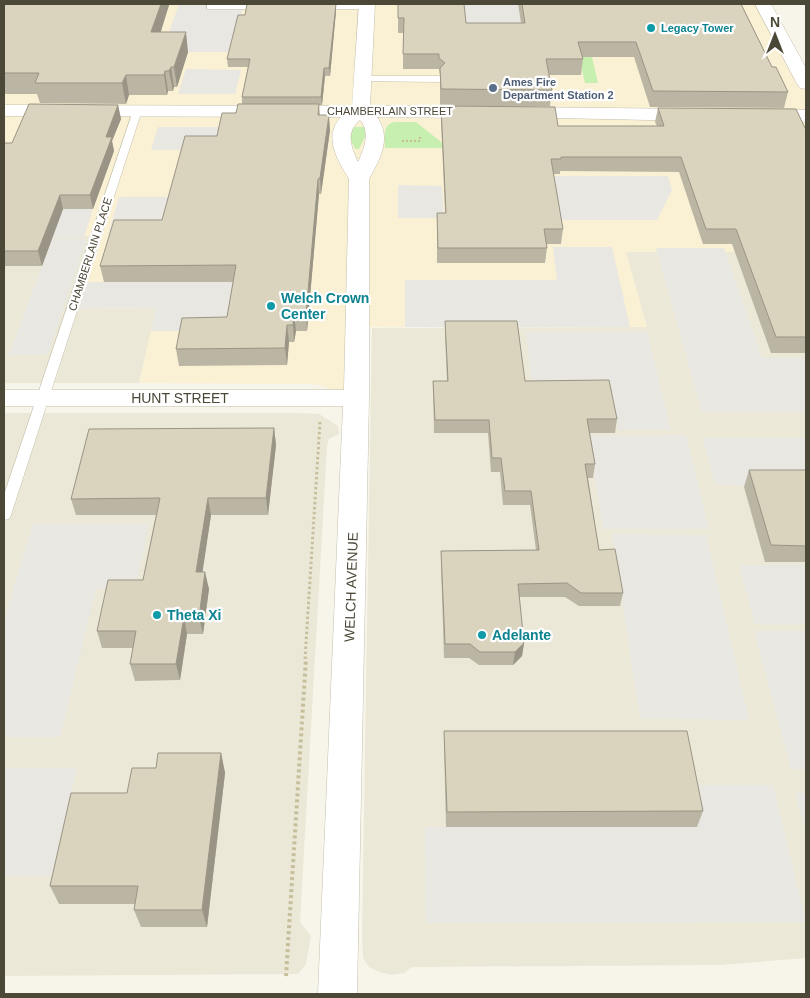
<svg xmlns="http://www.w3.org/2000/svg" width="810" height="998" font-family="Helvetica,sans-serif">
<rect width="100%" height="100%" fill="#f7f5ea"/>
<!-- residential -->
<g fill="#ebe8d8">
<polygon points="101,236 78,309 157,308 139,383 4,383 4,237"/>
<polygon points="626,252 806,252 806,958 720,965 412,967 404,973 392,975 379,972 369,967 363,958 362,937 372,328 646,327"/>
<polygon points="4,413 295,413 319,414 338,426 339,434 329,439 327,446 300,922 311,936 306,964 298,974 4,976"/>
</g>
<!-- commercial -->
<polygon fill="#faf0d4" points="4,4 770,4 806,70 806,252 626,252 647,327 358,327 356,398 316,384 139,383 156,308 78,309 100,236 4,237"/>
<!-- green -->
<g fill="#c7efb0">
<polygon points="579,57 592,57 598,83 585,83"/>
<path d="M395,122h21l29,23v3h-60c0,-11 -3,-24 10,-26z"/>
<polygon points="351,127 365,127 365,137 359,149 355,149 350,138"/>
</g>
<!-- parking -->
<g fill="#e8e7e2">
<polygon points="179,4 244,4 232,52 162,52"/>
<polygon points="462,4 555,4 561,37 454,34"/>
<polygon points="186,69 241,70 235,94 178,94"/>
<polygon points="158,127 220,127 214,150 151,150"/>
<polygon points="554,176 668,176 672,190 657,220 561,220"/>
<polygon points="398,185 442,186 444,218 398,218"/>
<polygon points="311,196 308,234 108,235 119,197"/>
<polygon points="4,209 93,209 84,237 10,237"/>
<polygon points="52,239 86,239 48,354 9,355"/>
<polygon points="553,247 612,247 630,327 405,327 405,280 557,280"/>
<polygon points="656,248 724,248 762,358 806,358 806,412 702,412"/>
<polygon points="86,282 238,282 230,331 151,331 156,308 78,309"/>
<polygon points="526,332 647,332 671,430 619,430 611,386 532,385"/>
<polygon points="686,435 709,529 603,529 588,436"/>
<polygon points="703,438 806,438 806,486 715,485"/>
<polygon points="33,524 149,524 135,589 96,589 60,737 4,737 4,620"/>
<polygon points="612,534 706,535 749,720 640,718"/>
<polygon points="739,565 806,565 806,624 755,624"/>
<polygon points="754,631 806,631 806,769 791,769"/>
<polygon points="4,768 77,768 51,876 4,876"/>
<polygon points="689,785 773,785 806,922 426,923 425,827 697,827"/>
<polygon points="795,793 806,793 806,834"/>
</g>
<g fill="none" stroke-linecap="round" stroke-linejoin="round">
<!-- service casing -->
<g stroke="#c4c0ac" stroke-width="1">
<g id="service">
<polygon points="207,5 266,5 270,7 266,9 207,9"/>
<polygon points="314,5 366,5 370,7 366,9 314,9"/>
<polygon points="363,76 439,76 443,79 439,82 360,81 359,79"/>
<polygon points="134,108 142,110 11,515 9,519 4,520 4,495"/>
</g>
</g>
<!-- minor casing -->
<g stroke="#c4c0ac" stroke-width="1">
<g id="minor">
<path d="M359,4h16l-5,102h107l7,2 2,4 -2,4 -7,2 -100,-1c15,21 3,42 -8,62v219l-12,596h-39l25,-588h-339v-16h340l5,-211c-12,-20 -26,-42 -8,-62l-337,-1v-11l348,1zM360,120c11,12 4,29 -2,42 -7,-15 -13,-30 2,-42z"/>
<polygon points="755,4 771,4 806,68 806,89 800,88 797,84"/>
<polygon points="518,107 695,109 702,111 704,115 702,119 695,121 511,117 509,113 511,109"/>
<polygon points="763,109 806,110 806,122 756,119 754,115 756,111"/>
</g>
</g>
<!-- path-far2 -->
<polyline stroke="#c7bf9b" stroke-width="2" stroke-dasharray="2 2" stroke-linecap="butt" points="402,141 420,141 420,137"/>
<!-- path-far1 -->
<polyline stroke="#c7bf9b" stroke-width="3" stroke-dasharray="2.5 2.5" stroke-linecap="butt" points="305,659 320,422"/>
<!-- path -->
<polyline stroke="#c7bf9b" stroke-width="4" stroke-dasharray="3 3" stroke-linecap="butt" points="286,976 306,658"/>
<!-- service -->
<use href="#service" fill="#fff" fill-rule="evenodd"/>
<!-- minor -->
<use href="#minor" fill="#fff" fill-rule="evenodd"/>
</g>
<!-- wall -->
<g fill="#bbb6a3">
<polygon points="4,4 169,4 169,5 161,32 188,52 177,87 174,87 173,91 168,91 167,95 129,95 126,104 40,103 37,94 4,94"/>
<polygon points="336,4 336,11 330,76 325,76 322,105 319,105 320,115 330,130 321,194 319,194 307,331 296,331 294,342 289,342 287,365 179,366 176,349 227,317 233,282 104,282 100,266 162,220 217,136 242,104 242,97 248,67 228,67 227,59 245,15"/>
<polygon points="398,4 466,23 521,23 518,4 741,4 772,67 788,92 784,108 650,107 634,57 582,57 583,59 581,75 549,75 552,90 550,106 440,106 440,75 439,69 403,69 403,33 398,33"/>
<polygon points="118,105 121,119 112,141 114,151 93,209 63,209 42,266 4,266 4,143 12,143"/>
<polygon points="441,106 558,126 657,126 655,122 658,108 806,130 806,353 771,353 732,244 703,244 679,172 560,171 560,174 553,174 563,229 561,244 547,244 547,248 545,263 437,263 437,213 445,213 441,120"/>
<polygon points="445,321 525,381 617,419 615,433 590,433 595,464 593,478 588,478 599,550 623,593 620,606 579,606 565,597 519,597 524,643 522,656 513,665 479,665 469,658 444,658 441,564 441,551 536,550 530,505 503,505 500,472 491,472 488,433 434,433 433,381 447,381 445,335"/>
<polygon points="274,428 276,445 268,515 211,515 202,572 209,589 203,634 187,634 180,680 135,681 130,664 133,648 102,648 97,631 143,580 156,515 76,515 71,499"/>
<polygon points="749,470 806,470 806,562 765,562 744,487"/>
<polygon points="444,731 703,811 697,827 446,827 444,747"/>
<polygon points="221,753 225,773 207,927 141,927 134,910 135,904 59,904 50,886 127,793 156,768"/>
</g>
<!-- shaded-wall -->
<g fill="#999485">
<polygon points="161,4 169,4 169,5 154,52 151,32"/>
<polygon points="336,4 336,11 330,76 329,68"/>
<polygon points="186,32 188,52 177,87 174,67"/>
<polygon points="171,67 174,87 173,91 169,71"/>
<polygon points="324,68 325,76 322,105 321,97"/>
<polygon points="165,71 168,91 167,95 164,75"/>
<polygon points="126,75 129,95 126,104 122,83"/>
<polygon points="118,105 121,119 112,141 114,151 93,209 90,195 106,137"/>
<polygon points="329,115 330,130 321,194 320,178"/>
<polygon points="318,179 319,194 307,331 306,314"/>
<polygon points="60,195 63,209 42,266 38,251"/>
<polygon points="294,314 296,331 294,342 293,325"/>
<polygon points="287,325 289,342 287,365 285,348"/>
<polygon points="274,428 276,445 268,515 266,498"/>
<polygon points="208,498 211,515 200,589 196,572"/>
<polygon points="205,572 209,589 203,634 199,617"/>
<polygon points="184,617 187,634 180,680 176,664"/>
<polygon points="524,643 522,656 513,665 515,652"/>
<polygon points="221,753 225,773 207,927 202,910"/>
</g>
<!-- building -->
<g fill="#dad4be" stroke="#999485">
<polygon points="4,4 161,4 151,32 186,32 174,67 171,67 169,71 165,71 164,75 126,75 122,83 35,83 39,73 4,73"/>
<polygon points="247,4 336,4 329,68 324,68 321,97 242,97 250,59 227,59 238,15 245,15"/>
<polygon points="398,4 464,4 466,23 525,23 522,4 741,4 772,67 776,67 788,92 653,91 636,42 578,42 583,59 546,59 552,90 441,89 440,68 445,63 439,58 439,54 403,54 404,18 398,18"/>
<polygon points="29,104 118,105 106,137 112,137 90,195 60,195 38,251 4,251 4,143 12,143"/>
<polygon points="238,104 319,104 318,115 329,115 320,178 318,179 306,314 294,314 293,325 287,325 285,348 176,349 182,318 227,317 236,265 100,266 114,220 162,220 185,136 217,136 222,113 236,113"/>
<polygon points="441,106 555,107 558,126 664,126 658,108 796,109 806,130 806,337 776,337 736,229 706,229 681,157 561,157 561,159 551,159 563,229 544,229 547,248 438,248 437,213 446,213"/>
<polygon points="445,321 517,321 525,381 609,380 617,419 587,419 595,464 585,464 599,550 615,549 623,593 581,593 567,583 518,584 524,643 515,652 480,652 470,644 445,644 441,551 539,550 531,491 505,491 501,458 492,458 489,420 435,420 433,381 448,381"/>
<polygon points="274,428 266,498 208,498 196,572 205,572 199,617 184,617 176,664 130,664 136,631 97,631 108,580 143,580 160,498 71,499 89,429"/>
<polygon points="749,470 806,470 806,546 771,545"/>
<polygon points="444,731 687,731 703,811 447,812"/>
<polygon points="158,753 221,753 202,910 134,910 138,886 50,886 71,793 127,793 132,768 156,768"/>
</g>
<!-- markers -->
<g fill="#0f9aa8" stroke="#fff" stroke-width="2">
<circle cx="651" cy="28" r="5"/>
<circle cx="271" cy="306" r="5"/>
<circle cx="157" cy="615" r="5"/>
<circle cx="482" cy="635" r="5"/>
</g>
<circle fill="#5c6f8a" stroke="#fff" stroke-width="2" cx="493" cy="88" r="5"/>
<g text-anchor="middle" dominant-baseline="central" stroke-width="4.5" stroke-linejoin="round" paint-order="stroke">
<!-- far-culture labels -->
<g font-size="11" font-weight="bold" fill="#0d838f" stroke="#fff" text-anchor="start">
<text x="661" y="28">Legacy Tower</text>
</g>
<!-- far-service labels -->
<g font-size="11" font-weight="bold" fill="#4e5e75" stroke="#fff" text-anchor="start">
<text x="503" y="82">Ames Fire<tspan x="503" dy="13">Department Station 2</tspan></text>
</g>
<!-- far-street labels -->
<g font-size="11" fill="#4c4837" stroke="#fff">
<text x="390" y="111">CHAMBERLAIN STREET</text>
<text transform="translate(90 254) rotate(-72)">CHAMBERLAIN PLACE</text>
</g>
<!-- culture labels -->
<g font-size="14" font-weight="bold" fill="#0d838f" stroke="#fff" text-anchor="start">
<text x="281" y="298">Welch Crown<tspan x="281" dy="16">Center</tspan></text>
<text x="167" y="615">Theta Xi</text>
<text x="492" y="635">Adelante</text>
</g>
<!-- street labels -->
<g font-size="14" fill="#4c4837" stroke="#fff">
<text x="180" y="398">HUNT STREET</text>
<text transform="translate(351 587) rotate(-88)">WELCH AVENUE</text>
</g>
</g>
<!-- border -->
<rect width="810" height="998" fill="none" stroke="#4c4837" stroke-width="10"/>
<!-- north arrow -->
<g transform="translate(775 35)" stroke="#ffffff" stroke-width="4" paint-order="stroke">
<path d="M0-4L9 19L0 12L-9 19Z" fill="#4c4837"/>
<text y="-8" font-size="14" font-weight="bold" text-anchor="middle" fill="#4c4837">N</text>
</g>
</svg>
